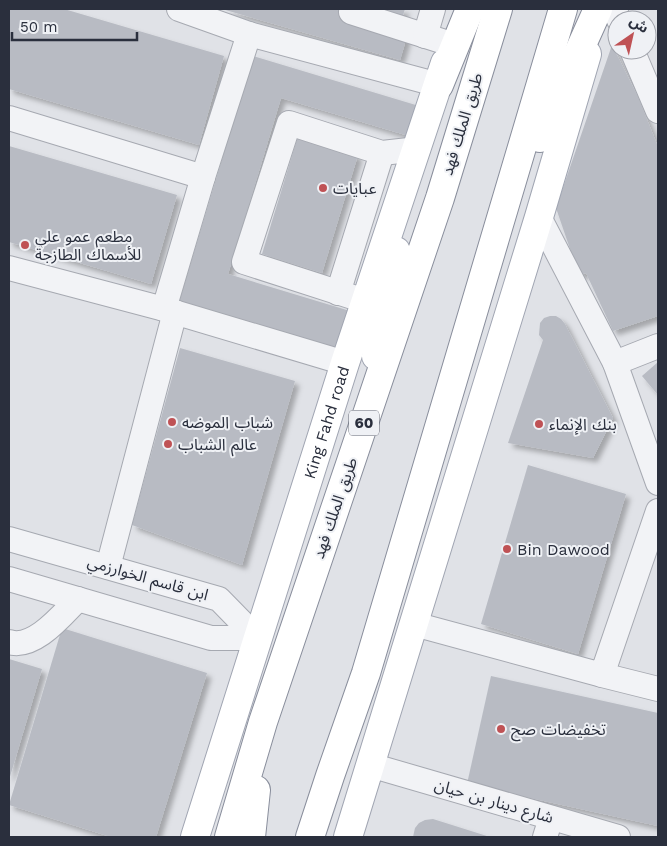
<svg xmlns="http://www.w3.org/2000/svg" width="667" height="846" font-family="'Work Sans','Noto Sans Arabic',sans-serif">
<defs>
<filter id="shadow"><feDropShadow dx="4.5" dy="4.5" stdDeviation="2.5" flood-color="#0004"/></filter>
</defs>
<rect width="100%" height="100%" fill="#e0e2e7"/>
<!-- building -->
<g fill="#b8bbc3" filter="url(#shadow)">
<polygon points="9,9 64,9 224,56 199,145 9,89"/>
<polygon points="222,9 340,9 339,13 408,33 400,60"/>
<polygon points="365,9 405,9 401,21"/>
<polygon points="612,45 638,97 658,147 658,316 613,331 586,273 579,275 556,208"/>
<polygon points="253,56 419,106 409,136 281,98 228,274 350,311 338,350 179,302"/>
<polygon points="298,136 358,155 322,273 262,254"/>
<polygon points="9,146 177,195 151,284 9,242"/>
<polygon points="550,316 556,316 561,319 565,324 613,418 593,458 508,443 543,340 539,335 540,323 544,318"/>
<polygon points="180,348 295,381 242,565 132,525"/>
<polygon points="658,362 658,395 642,376"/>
<polygon points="528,465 626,494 578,654 481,624"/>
<polygon points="62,628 207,673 156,837 111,837 9,805"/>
<polygon points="9,659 42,669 9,780"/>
<polygon points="491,676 658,713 658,826 467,784"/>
<polygon points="433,819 490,837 413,837 415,828 419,823 425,820"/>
</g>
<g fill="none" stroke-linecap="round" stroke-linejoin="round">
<!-- minor casing -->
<g stroke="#a6a9b1" stroke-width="26">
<g id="minor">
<polyline points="179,9 249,34 439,85"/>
<polyline points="352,9 351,12 451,44"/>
<polyline points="614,9 619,20"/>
<polyline points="425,36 433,9"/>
<polyline points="632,50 658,111"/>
<polyline points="9,118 203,177"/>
<polyline points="539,217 615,363 658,483"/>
<polyline points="9,268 164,309 345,363"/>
<polyline points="338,293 382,153"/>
<polyline points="365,301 244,262 289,123 382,153 418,149"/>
<polyline points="164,309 203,177 249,34"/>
<polyline points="615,363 658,346"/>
<polyline points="9,539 219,599 257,638"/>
<polyline points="108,567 175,312"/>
<polyline points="9,579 211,638 257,638"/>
<polyline points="414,624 602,675 658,511"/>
<path d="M9,642c25,8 53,-27 69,-43"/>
<polyline points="602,675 658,689"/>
<polyline points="370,765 618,837"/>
<polyline points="545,837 551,818"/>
</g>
</g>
<!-- major casing -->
<g stroke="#a0a5b2" stroke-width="30">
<g id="major">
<polyline points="376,356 386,311 396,251"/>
<path id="s1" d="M195,837l150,-474 100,-300"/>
<polyline points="348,837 539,217 587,54"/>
</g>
</g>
<!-- highway casing -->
<g stroke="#898e9c" stroke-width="30">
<g id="highway">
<polyline points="439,85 470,9"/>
<polyline points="540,138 598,9"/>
<polyline points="229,837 263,722 440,198 498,9"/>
<polyline points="251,837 256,790"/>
<polyline points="310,837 330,776 366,673 563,9"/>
</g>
</g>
<!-- minor -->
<use href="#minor" stroke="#f2f3f6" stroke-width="24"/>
<!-- major -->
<use href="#major" stroke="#fff" stroke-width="28"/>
<!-- highway -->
<use href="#highway" stroke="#fff" stroke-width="28"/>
</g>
<!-- markers -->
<g fill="#bf5255" stroke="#eff1f5" stroke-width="2">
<circle cx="323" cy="188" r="5"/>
<circle cx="25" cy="245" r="5"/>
<circle cx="172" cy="422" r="5"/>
<circle cx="539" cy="424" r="5"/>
<circle cx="168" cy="444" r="5"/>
<circle cx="507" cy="549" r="5"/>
<circle cx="501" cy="729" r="5"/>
</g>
<g text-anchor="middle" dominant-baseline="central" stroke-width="4" stroke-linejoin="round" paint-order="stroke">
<!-- shield labels -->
<rect fill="#eff1f5" stroke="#656974" stroke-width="1" x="349" y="410.5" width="30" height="25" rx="4"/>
<g font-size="15" font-weight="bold" fill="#2a2f3d">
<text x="364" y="423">60</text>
</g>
<!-- street labels -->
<g font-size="16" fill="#2a2f3d" stroke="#eff1f5">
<text transform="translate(462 124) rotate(-73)">طريق الملك فهد</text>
<text stroke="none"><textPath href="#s1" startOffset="435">King Fahd road</textPath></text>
<text transform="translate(335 508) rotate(-71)">طريق الملك فهد</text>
<text transform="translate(148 578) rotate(16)">ابن قاسم الخوارزمي</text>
<text transform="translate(494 801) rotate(16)">شارع دينار بن حيان</text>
</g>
<!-- poi labels -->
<g font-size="16" fill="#2a2f3d" stroke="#eff1f5" text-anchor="start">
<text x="333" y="188">عبايات</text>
<text x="35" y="236">مطعم عمو علي<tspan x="35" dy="18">للأسماك الطازجة</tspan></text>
<text x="182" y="422">شباب الموضه</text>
<text x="549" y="424">بنك الإنماء</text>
<text x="178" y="444">عالم الشباب</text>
<text x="517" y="549">Bin Dawood</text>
<text x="511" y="729">تخفيضات صح</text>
</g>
</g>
<!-- border -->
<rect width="667" height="846" fill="none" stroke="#2a2f3d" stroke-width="20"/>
<!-- north arrow -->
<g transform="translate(632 35) rotate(34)"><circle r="24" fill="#eff1f5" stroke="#a0a3ab"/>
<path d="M0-4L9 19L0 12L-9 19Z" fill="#bf5255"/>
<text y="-8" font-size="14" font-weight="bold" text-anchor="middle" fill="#2a2f3d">ش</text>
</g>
<!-- scale -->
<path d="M12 32v8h125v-8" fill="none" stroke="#2a2f3d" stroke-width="2.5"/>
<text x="20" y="32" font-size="15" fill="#2a2f3d" stroke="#eff1f5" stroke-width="4" paint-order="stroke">50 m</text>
</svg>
